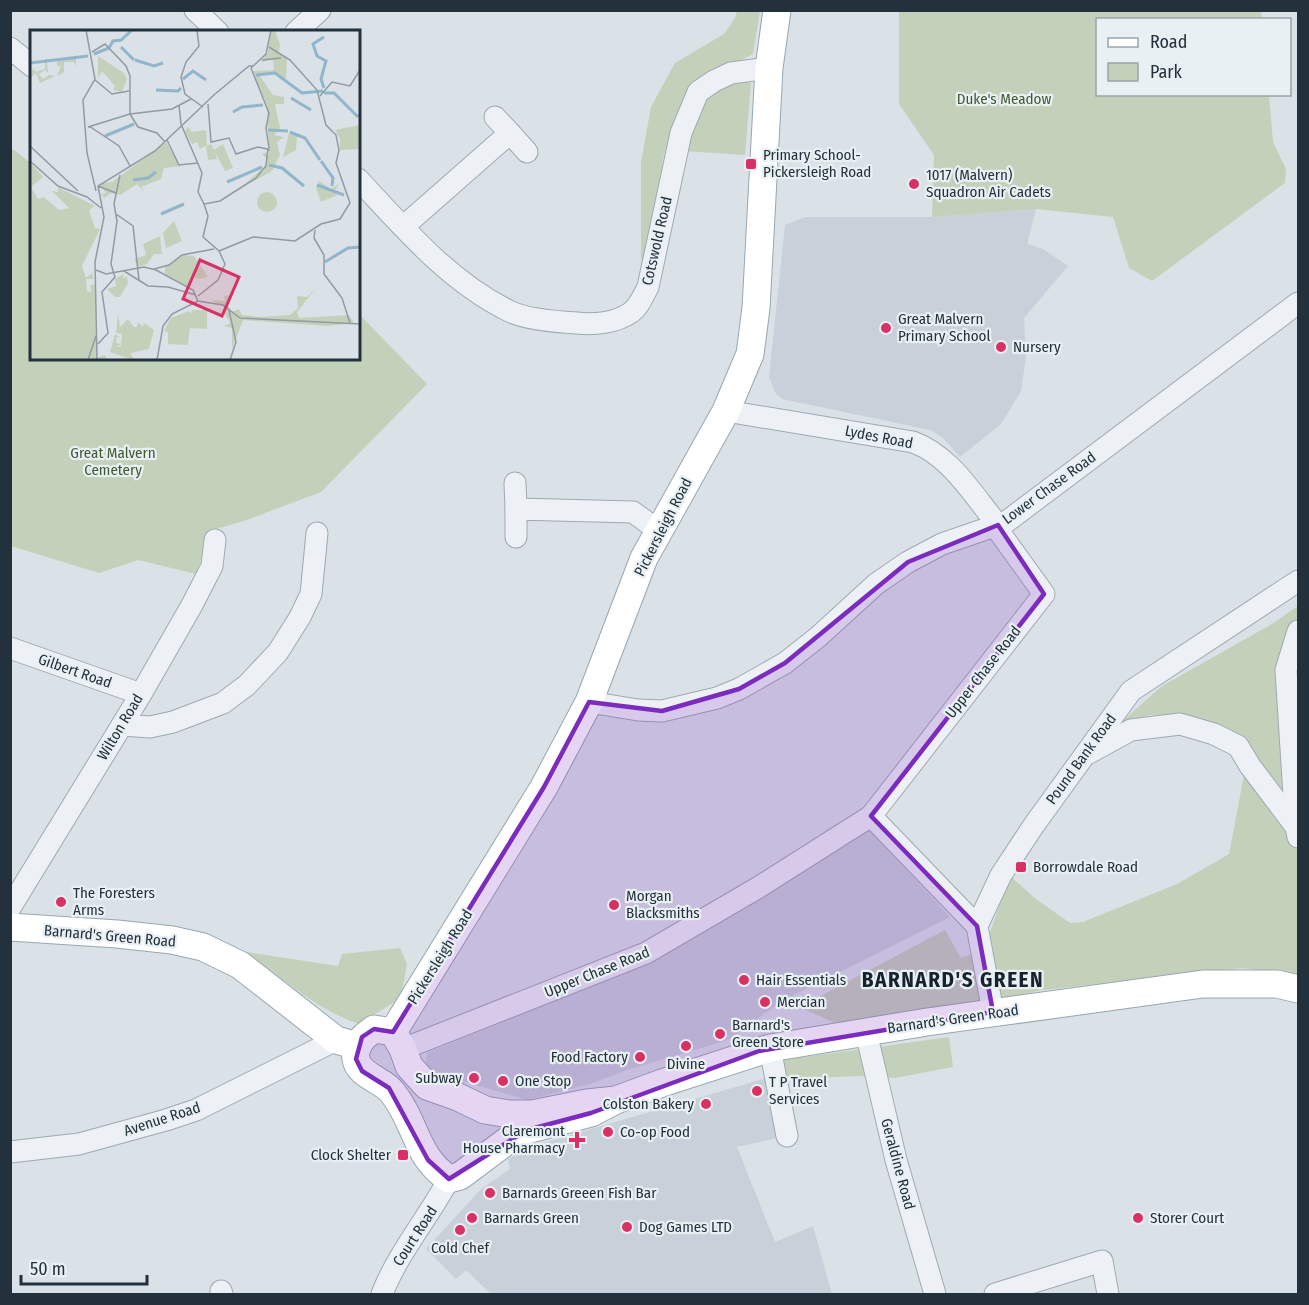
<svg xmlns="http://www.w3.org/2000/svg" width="1309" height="1305" font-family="'Fira Sans Condensed',sans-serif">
<rect width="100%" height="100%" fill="#dae1e7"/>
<!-- built -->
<g fill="#c8d0d9">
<polygon points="1036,209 1027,244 1043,249 1068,266 1024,318 1026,357 1021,391 1001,424 960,457 942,437 930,430 782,399 776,394 769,377 785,225 805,217 932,217"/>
<polygon points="870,830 950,917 782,1001 728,1040 627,1070 590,1084 527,1100 425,1070 427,1053 637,965"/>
<polygon points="770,1077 782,1137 737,1147 775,1242 813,1226 832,1294 491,1294 466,1270 456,1279 426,1249 481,1189 510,1169 508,1159 533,1146"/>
</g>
<!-- green -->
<g fill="#c4d1ba">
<polygon points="737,11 760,11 753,54 691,86 675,118 664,154 646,261 641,259 641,162 651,107 675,63 724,34 735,18"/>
<polygon points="899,11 1261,11 1262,19 1098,20 1098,94 1269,95 1273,142 1286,169 1285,183 1152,281 1129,268 1113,217 1036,209 932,217 934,155 899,104"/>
<polygon points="741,80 751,83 745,155 683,151 697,111 711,91"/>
<polygon points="10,147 31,163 32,358 358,358 359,314 427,384 321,492 241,522 212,530 196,574 138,560 99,573 11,546"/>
<polygon points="1298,606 1298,976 1243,968 1043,990 1020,995 837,1024 800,1007 945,930 961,958 984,949 1010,876 1036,899 1070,923 1083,922 1177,884 1229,854 1244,775 1228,732 1182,715 1149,715 1117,726 1162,686 1272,624"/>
<path d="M400,948l7,16 -6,34 -42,26c-42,-14 -78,-46 -113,-72l92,14 4,-12z"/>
<polygon points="949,1037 953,1067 895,1078 859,1076 784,1079 782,1060"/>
</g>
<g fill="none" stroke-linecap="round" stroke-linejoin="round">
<!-- minor casing -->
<g stroke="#9fa9b1" stroke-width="23">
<g id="minor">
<polyline points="195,10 218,32"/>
<polyline points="296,32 320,10"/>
<polyline points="10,48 32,66"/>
<polyline points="495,117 510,133"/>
<path d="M358,179c46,49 90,102 151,132 16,8 50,11 68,12 16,2 39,0 53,-10 9,-6 13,-17 18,-26l33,-154 17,-41 16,-11 17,-8 38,-5"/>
<polyline points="403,227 510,133 527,152"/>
<path d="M726,411l187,31c38,14 60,53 85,83l2,8 44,61 -173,222 106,110"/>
<polyline points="515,483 516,509"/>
<polyline points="516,537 516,509 633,512 659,531"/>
<polyline points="10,648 141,694"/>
<polyline points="589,702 638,710 662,711 717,698 739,689 785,663 818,637 876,584 908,562 942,544 1006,522 1298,303"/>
<polyline points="122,725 150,727 173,722 223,703 247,685 278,652 300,617 311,594 317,533"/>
<polyline points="1089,753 1131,730 1180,724 1214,734 1238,746 1250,766 1296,827 1298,837"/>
<polyline points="1296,827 1286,670 1298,631"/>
<polyline points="10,908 141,694 192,605 212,566 215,540"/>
<polyline points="993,1012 977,926 1001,875 1034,825 1131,691 1298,581"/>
<polyline points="866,1032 896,1160 935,1294"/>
<polyline points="770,1048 787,1136"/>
<polyline points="403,1049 646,953 759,887 871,816"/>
<polyline points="10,1152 79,1144 166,1120 196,1110 336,1040"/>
<polyline points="221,1291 222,1294"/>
<path d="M382,1294c16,-41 46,-76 67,-115"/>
<polyline points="995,1294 1102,1261 1108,1294"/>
</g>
</g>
<!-- major casing -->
<g stroke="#98a7b3" stroke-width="29">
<g id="major">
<polyline points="10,927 117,934 172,940 203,947 240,965 336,1040 358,1046"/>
<polyline points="393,1032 544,787 589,702 644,558 726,411 750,354 756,308 769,68 777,10"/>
<path d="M616,1100l-29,3 -55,11h-23l-24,-4 -27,-13 -31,-11 -18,-20 -6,-17 -10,-17 -19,-3c-10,7 -21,16 -18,30 2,16 27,21 36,33 25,31 22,63 57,87l11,-3 51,-38 16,-8 64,-17 25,-13 46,-17 108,-35 157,-26 276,-38h74l21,5"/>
</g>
</g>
<!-- minor -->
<use href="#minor" stroke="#edf1f5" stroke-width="21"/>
<!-- major -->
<use href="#major" stroke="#fff" stroke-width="27"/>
</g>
<!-- marked area -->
<path fill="#7b2cbf" fill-opacity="0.2" stroke="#7b2cbf" stroke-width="4.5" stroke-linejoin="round" d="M998,525l46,69 -173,222 106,110 16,86 -234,39 -168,62 -64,17 -78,49 -21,-19 -39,-72 -27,-17 -6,-12 6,-22 12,-8 19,3 151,-245 45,-85 73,9 77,-22 46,-26 123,-101z"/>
<!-- markers -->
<g fill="#da3164" stroke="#e9f0f4" stroke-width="2">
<rect x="745" y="158" width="12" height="12" rx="3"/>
<circle cx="914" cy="184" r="6"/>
<circle cx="886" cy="328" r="6"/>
<circle cx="1001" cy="347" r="6"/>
<rect x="1015" y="861" width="12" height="12" rx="3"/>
<circle cx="61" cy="902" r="6"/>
<circle cx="614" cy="905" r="6"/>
<circle cx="744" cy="980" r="6"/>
<circle cx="765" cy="1002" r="6"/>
<circle cx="720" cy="1034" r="6"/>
<circle cx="686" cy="1046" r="6"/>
<circle cx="640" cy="1057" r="6"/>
<circle cx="474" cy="1078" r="6"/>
<circle cx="503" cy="1081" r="6"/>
<circle cx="757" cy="1091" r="6"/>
<circle cx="706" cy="1104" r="6"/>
<circle cx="608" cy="1132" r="6"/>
<path d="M574 1131h6v6h6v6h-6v6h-6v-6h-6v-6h6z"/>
<rect x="397" y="1149" width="12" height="12" rx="3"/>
<circle cx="490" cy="1193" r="6"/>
<circle cx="472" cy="1218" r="6"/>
<circle cx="1138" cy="1218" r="6"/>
<circle cx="627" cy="1227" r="6"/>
<circle cx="460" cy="1230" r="6"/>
</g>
<g text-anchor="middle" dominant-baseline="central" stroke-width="4.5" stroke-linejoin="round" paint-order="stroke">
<!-- park labels -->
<g font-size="15" fill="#3e5a2f" stroke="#e9f0f4">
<text x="1004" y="99">Duke's Meadow</text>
<text x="113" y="453">Great Malvern<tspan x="113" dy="17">Cemetery</tspan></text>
</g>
<!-- poi labels -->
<g font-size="15" fill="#23313d" stroke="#e9f0f4" text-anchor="start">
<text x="763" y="155">Primary School-<tspan x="763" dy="17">Pickersleigh Road</tspan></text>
<text x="926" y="175">1017 (Malvern)<tspan x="926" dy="17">Squadron Air Cadets</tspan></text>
<text x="898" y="319">Great Malvern<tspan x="898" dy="17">Primary School</tspan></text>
<text x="1013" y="347">Nursery</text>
<text x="1033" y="867">Borrowdale Road</text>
<text x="73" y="893">The Foresters<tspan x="73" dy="17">Arms</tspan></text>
<text x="626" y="896">Morgan<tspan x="626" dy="17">Blacksmiths</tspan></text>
<text x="756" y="980">Hair Essentials</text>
<text x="777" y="1002">Mercian</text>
<text x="732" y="1025">Barnard's<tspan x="732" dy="17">Green Store</tspan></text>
<text x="628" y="1057" text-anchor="end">Food Factory</text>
<text x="686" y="1064" text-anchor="middle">Divine</text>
<text x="462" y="1078" text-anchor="end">Subway</text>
<text x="515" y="1081">One Stop</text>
<text x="769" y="1082">T P Travel<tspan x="769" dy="17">Services</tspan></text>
<text x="694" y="1104" text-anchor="end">Colston Bakery</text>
<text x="565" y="1131" text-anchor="end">Claremont<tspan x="565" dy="17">House Pharmacy</tspan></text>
<text x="620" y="1132">Co-op Food</text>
<text x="391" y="1155" text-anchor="end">Clock Shelter</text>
<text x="502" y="1193">Barnards Greeen Fish Bar</text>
<text x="484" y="1218">Barnards Green</text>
<text x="1150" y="1218">Storer Court</text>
<text x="639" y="1227">Dog Games LTD</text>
<text x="460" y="1248" text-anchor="middle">Cold Chef</text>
</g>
<!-- street labels -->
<g font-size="15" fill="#23313d" stroke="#e9f0f4">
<text transform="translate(657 241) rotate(-77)">Cotswold Road</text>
<text transform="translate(879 437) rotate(11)">Lydes Road</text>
<text transform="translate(1049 488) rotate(-36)">Lower Chase Road</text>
<text transform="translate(663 527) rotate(-63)">Pickersleigh Road</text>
<text transform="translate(75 671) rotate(19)">Gilbert Road</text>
<text transform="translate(983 672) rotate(-52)">Upper Chase Road</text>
<text transform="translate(120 727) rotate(-59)">Wilton Road</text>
<text transform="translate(1081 759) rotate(-54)">Pound Bank Road</text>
<text transform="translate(110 936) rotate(5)">Barnard's Green Road</text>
<text transform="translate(440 957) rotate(-58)">Pickersleigh Road</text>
<text transform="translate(597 972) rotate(-22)">Upper Chase Road</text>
<text transform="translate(953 1019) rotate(-8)">Barnard's Green Road</text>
<text transform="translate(162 1119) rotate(-18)">Avenue Road</text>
<text transform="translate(898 1164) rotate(75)">Geraldine Road</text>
<text transform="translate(415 1236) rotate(-57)">Court Road</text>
</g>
<!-- district labels -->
<g font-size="21" font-weight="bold" letter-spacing="1.5" fill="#16222e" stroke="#e9f0f4">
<text x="953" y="980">BARNARD'S GREEN</text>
</g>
</g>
<!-- overview -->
<g transform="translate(30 30)">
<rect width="330" height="330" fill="#dae1e7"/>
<path d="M241,0h4l5,15 -1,7 11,7h-3l-1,20 -13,-6 -18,2 5,1 13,19 11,2v7h-9l5,24 -6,7 10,2 -7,5 3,13 -8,16 -21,12 13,-12 5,-13 -3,9 -6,7 -15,10 19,-17 3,-8 -5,-5 6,-2 1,5 -2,-52 -15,-34 22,-1 -1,-10 -12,2 7,-10zM68,26l26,17 3,6 -5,13 -9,-2 2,-4 -13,-15 -4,7zM15,29h31v8l-2,-5h-10v10l-7,4 4,-10h-4v-5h-10l1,12 -3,-3 -6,4 4,5 6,-4 6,1 -15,7 -4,-10 -6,5 3,-10 3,4 9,-3zM330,95v24l-20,1v-11l-5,-9zM158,97l4,5 14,-2 1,15 -7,4 -3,-7 -5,2 -7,-13zM259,103l8,3 -1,14 -13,7zM136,112l14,24 -16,2 -3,11 -20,8 4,6 -8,-9 -17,11 -9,-2 -7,5 -3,-4 5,-1 -7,-9 13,-2zM181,114l3,6 9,-6 10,24 -8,3 -10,-19 2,7 -9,1 -2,-14zM0,132l13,15 -12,10 7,12 6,-2 15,13 10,-2 -17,-17 6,1v-5l37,19 -6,4 6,18 5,1 -18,37 4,12 6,-5 2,6h-8l1,12 4,1 -1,-7 5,-1 1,74 9,-3 2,5h-77zM289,151l12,8 9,-6 -5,7 2,5 -16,7 -5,-14zM227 172a10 10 0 1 1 20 0a10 10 0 1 1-20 0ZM144,191l8,20 -16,7 -3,-15zM130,206l2,18h-8l-7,10 -9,3 -4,-8 12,-4 -3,-11zM153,225l11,1 14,21 -10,2 -6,-3 -5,10 -22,-12v-7zM94,244l-1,5 4,-3 1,7 -8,14h-5l-8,-8 9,-3 -1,-7zM286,258l-19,24 2,6 50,-3 5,8 -26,3 -85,-6 -11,29v-21l-8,-2 7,-3 -7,-9 3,-6 -17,-8 15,1 -1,-5 7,-1 -3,11 4,6 7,-3 3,6 18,2 30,-2 8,-7 -1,-12 10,1zM162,280h15v19l-17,-1 -2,17 -20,-1v-12l-4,-1 7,-13 18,-7 2,3zM88,283l2,14 8,-8 6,8h3v-3l2,-1 4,4 1,-4 10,7 -5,19 -18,4 2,7 -23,-8 5,-18 6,4 -4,-1 -1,6 5,1 -6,3 6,-1v-4h-3l4,-1v-7l-6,-1z" fill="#c4d1ba"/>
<path fill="none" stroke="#91b6cb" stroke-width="3" d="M91,17l13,13M64,24l15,-6 4,-7 8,-1 11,-10M105,30l19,6 9,-3M0,33l58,-7M226,45l19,-2 27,20 21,-2M153,49l10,-8 13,9M294,58l-3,-9 5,-18 -9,-5 -4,-12 11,-7M126,60l22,1 3,-3M294,63h10l23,23 3,-1M261,68l20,12M203,82l9,-5 21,-2M238,100l20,1M260,102l15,6 15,22M75,106l29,-12M291,131l12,17 -1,8M239,135l13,3 22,18M103,150l15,-2 8,-6M197,152l35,-15M287,155l27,10M131,184l23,-10M295,232l23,-14 12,-1"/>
<path fill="none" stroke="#919ba3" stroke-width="1.5" d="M56,0l9,49 -12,21 4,53 9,38M167,0l2,16 -13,16 -5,15 4,17 18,13M62,22l13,-8 21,22 4,10v38M232,30l19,-2M221,38l18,45 -3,15 3,20M221,38l15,-14 5,-24M65,50l17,14 17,-3M290,66l12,-14 18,4 10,-16M178,74l3,38 18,-4 7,16 22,-7 9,2M149,75l2,19 21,49 -4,19 6,12M100,84l8,13 19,6 8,9M59,96l30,20 11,20M58,97l42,-13 42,-5 19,-10M137,110l12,25 19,-2M0,116l48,45M0,131l28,25 29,11 14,11M68,156l18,7M86,184l17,12 6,54M285,200l-1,8 10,17v19l18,24 8,25M189,221l34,-14 42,4 26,-17 19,-5 10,-16 -14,-40 3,-13 -3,-15 -10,-10 -9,-35 -27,-30 -21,-13M124,239l15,-4 13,-10 32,-6M66,240l10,4 38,-7 12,3 37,20 5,11 25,4 17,13M94,241l24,15 20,1 28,8M168,266l20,-16 7,-16 -6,-13 -16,-14 5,-21 -4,-12 16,-3 36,-23 10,-12 2,-18 1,3M199,280l7,32 -6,18M210,288l120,6M68,314l10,-11 -6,-41 13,-15 -4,-13 6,-43 -3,-17 6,-29M58,330l8,-24M67,330l-2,-98 9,-45 -6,-31 57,-35 60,-57 34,-28h5M127,330l6,-34 9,-12 26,-13"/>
<path fill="#da3164" fill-opacity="0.15" stroke="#da3164" stroke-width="3" d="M170,230l39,17 -17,39 -39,-17z"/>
<rect width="330" height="330" fill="none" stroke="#23313d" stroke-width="3"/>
</g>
<!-- border -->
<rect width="1309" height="1305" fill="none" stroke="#23313d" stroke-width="24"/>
<!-- legend -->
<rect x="1096" y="18" width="195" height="78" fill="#e9f0f4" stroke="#9aa4ab" stroke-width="1.5"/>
<rect x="1108" y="38" width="30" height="9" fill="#ffffff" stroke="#9aa4ab" stroke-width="1.5"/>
<text x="1150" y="48" font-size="18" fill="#23313d">Road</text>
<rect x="1108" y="63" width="30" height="18" fill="#c4d1ba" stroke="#9aa4ab" stroke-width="1.5"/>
<text x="1150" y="78" font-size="18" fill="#23313d">Park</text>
<!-- scale -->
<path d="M21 1275v9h126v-9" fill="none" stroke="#23313d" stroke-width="3"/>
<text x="30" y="1275" font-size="18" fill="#23313d" stroke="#e9f0f4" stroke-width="4.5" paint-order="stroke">50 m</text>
</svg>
